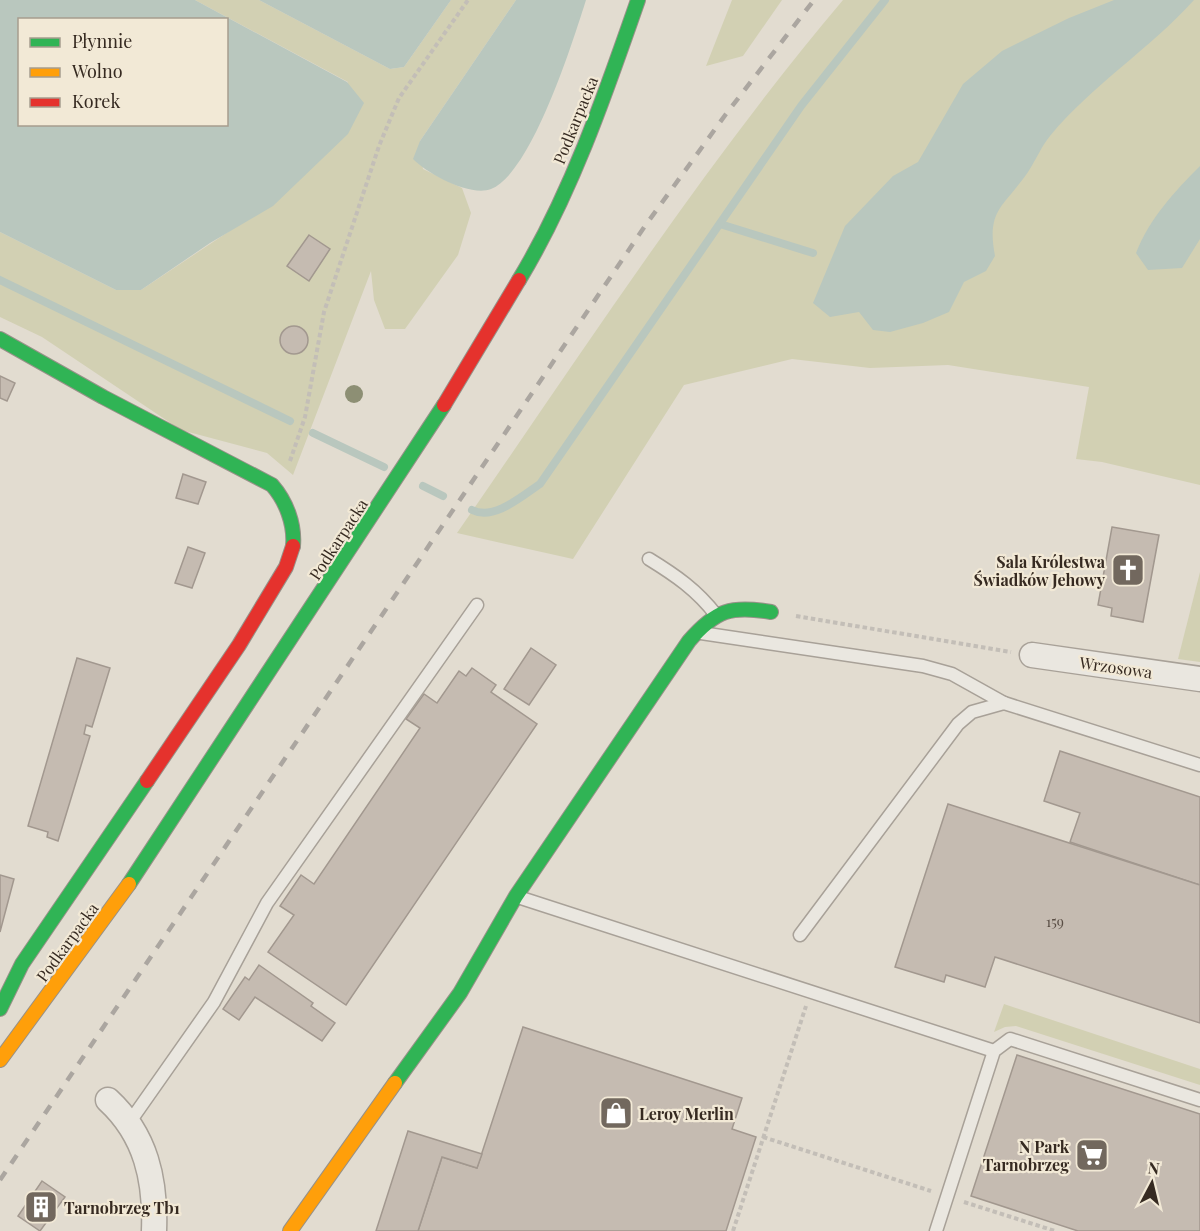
<svg xmlns="http://www.w3.org/2000/svg" width="1200" height="1231" font-family="'Playfair Display',serif">
<rect width="100%" height="100%" fill="#e2dcd0"/>
<!-- green -->
<g fill="#d2d0b3">
<polygon points="195,0 259,0 390,69 404,67 451,0 516,0 420,141 423,169 462,188 471,213 458,255 405,329 385,329 374,300 371,271 293,475 267,453 181,430 42,337 0,317 0,232 116,290 141,290 237,226 348,82"/>
<polygon points="732,0 782,0 743,56 706,66"/>
<path d="M843,0h357v485l-98,-23 -26,-3 13,-72 -141,-22 -78,3 -78,-9 -108,26 -111,174 -116,-26c125,-180 245,-366 386,-533z"/>
<polygon points="1200,572 1200,662 1178,659"/>
<polygon points="1004,1004 1200,1069 1200,1085 1016,1026 1005,1027 994,1032"/>
</g>
<!-- water -->
<g fill="#b9c7be" fill-rule="evenodd">
<path d="M0,0h195l152,82 17,21 -16,31 -75,72 -63,37 -69,47h-25l-116,-58zM20,20h206v104h-206z"/>
<polygon points="259,0 451,0 404,67 390,69"/>
<path d="M516,0h70c-13,41 -54,173 -95,189 -21,8 -63,-15 -78,-30l7,-18z"/>
<path d="M1114,0h80c-44,49 -102,85 -144,136 -9,11 -14,24 -22,36 -24,35 -42,37 -33,84l-9,15 -22,11 -15,30 -26,11 -33,9 -17,-2 -14,-18 -29,5 -17,-14 32,-77 48,-50 25,-14 45,-78 39,-33 67,-33z"/>
<path d="M1200,166v73l-18,29 -34,2 -12,-17c13,-34 39,-62 64,-87z"/>
</g>
<g fill="none" stroke-linecap="round" stroke-linejoin="round">
<!-- stream -->
<g stroke="#b9c7be" stroke-width="8">
<polyline points="720,224 813,253"/>
<polyline points="0,280 290,421"/>
<polyline points="313,433 384,467"/>
<polyline points="423,486 443,496"/>
<path d="M472,510c22,11 50,-14 68,-26l261,-378 84,-106"/>
</g>
</g>
<!-- building -->
<g fill="#c5bbb1" stroke="#a2988f" stroke-width="1.5">
<polygon points="309,235 330,249 309,281 287,266"/>
<circle cx="294" cy="340" r="14"/>
<polygon points="0,376 15,383 7,401 0,398"/>
<polygon points="183,474 206,482 198,504 176,498"/>
<polygon points="1112,527 1159,535 1143,622 1111,616 1112,608 1098,605"/>
<polygon points="188,547 205,553 192,588 175,583"/>
<polygon points="531,648 556,665 529,705 504,689"/>
<polygon points="77,658 110,668 92,727 86,725 84,734 90,736 58,841 47,837 48,832 28,826"/>
<polygon points="472,668 496,685 491,692 537,724 346,1005 268,952 294,915 280,906 301,875 314,884 420,728 406,719 424,694 437,703 459,671 466,676"/>
<polygon points="1060,751 1200,797 1200,885 1070,842 1080,813 1044,801"/>
<polygon points="948,804 1200,885 1200,1023 995,957 985,987 946,975 944,982 895,967"/>
<polygon points="0,875 14,879 0,932"/>
<polygon points="259,965 313,1003 311,1006 335,1023 322,1041 255,997 239,1020 223,1009 245,977 249,980"/>
<polygon points="523,1027 742,1098 732,1129 756,1137 726,1231 418,1231 442,1157 477,1168"/>
<polygon points="1017,1055 1200,1114 1200,1231 1078,1231 971,1196"/>
<polygon points="408,1131 482,1154 477,1168 442,1157 418,1231 376,1231"/>
<polygon points="42,1181 65,1197 40,1231 18,1216"/>
</g>
<g fill="none" stroke-linecap="round" stroke-linejoin="round">
<!-- lane casing -->
<g stroke="#a8a198" stroke-width="15">
<g id="lane">
<path d="M649,559c26,16 48,31 67,56"/>
<polyline points="701,633 923,666 952,674 1004,703"/>
<polyline points="518,897 994,1051"/>
<polyline points="800,935 958,724 972,712 1004,703 1200,765"/>
<polyline points="129,1123 214,1002 267,903 477,605"/>
<polyline points="936,1231 994,1051 1010,1039 1200,1100"/>
</g>
</g>
<!-- street casing -->
<g stroke="#a8a198" stroke-width="27">
<g id="street">
<polyline points="1032,655 1200,679"/>
<path d="M108,1100c38,35 48,80 46,131"/>
</g>
</g>
<!-- fast casing -->
<g stroke="#979188" stroke-width="16">
<g id="fast">
<path d="M519,280c52,-86 86,-185 119,-280"/>
<path d="M0,339l103,58 169,88c14,16 23,39 21,61"/>
<polyline points="129,884 444,405"/>
<polyline points="0,1009 22,964 147,781"/>
<path d="M395,1083l65,-90 56,-97 173,-255c27,-31 42,-36 82,-29"/>
</g>
</g>
<!-- slow casing -->
<g stroke="#979188" stroke-width="16">
<g id="slow">
<polyline points="0,1060 129,884"/>
<polyline points="290,1231 395,1083"/>
</g>
</g>
<!-- jam casing -->
<g stroke="#979188" stroke-width="16">
<g id="jam">
<polyline points="444,405 519,280"/>
<polyline points="147,781 239,645 286,567 293,546"/>
</g>
</g>
<!-- path -->
<g stroke="#c3beb7" stroke-width="4" stroke-dasharray="4.5 3" stroke-linecap="butt">
<polyline points="290,461 305,417 324,312 379,146 399,98 468,0"/>
<polyline points="796,616 1011,652"/>
<polyline points="763,1137 931,1191"/>
<polyline points="964,1202 1055,1231"/>
<polyline points="733,1231 806,1006"/>
</g>
<!-- lane -->
<use href="#lane" stroke="#eae7e0" stroke-width="12"/>
<!-- street -->
<use href="#street" stroke="#eae7e0" stroke-width="24"/>
<!-- fast -->
<use href="#fast" stroke="#30b455" stroke-width="14"/>
<!-- slow -->
<use href="#slow" stroke="#ff9f0a" stroke-width="14"/>
<!-- jam -->
<use href="#jam" stroke="#e5322d" stroke-width="14"/>
<!-- rail -->
<polyline stroke="#aba6a0" stroke-width="4.5" stroke-dasharray="10 10" stroke-linecap="butt" points="0,1180 645,226 726,114 814,0"/>
</g>
<!-- trees -->
<circle fill="#8d8f74" cx="354" cy="394" r="9"/>
<!-- icons -->
<defs>
<g id="church-square" transform="scale(1.725)"><rect x="-9" y="-9" width="18" height="18" rx="4" fill="#72685e" stroke="#f2e9d6"/><path d="M-1.2-6h2.4v3.5h3.3v2.4h-3.3V6h-2.4V-.1h-3.3v-2.4h3.3Z" fill="#fff"/></g>
<g id="shop-square" transform="scale(1.725)"><rect x="-9" y="-9" width="18" height="18" rx="4" fill="#72685e" stroke="#f2e9d6"/><path d="M-5-2.5h2.3a2.7 3.5 0 0 1 5.4 0H5L5.5 6h-11ZM-1.5-2.5h3a1.5 2.3 0 0 0-3 0Z" fill="#fff"/></g>
<g id="supermarket-square" transform="scale(1.725)"><rect x="-9" y="-9" width="18" height="18" rx="4" fill="#72685e" stroke="#f2e9d6"/><path d="M-6-5.5h2.5l.6 2H6L4.5 2H-2.5L-4.4-4H-6ZM-1.5 3.2a1.3 1.3 0 1 0 .1 0ZM3 3.2a1.3 1.3 0 1 0 .1 0Z" fill="#fff"/></g>
<g id="building-square" transform="scale(1.725)"><rect x="-9" y="-9" width="18" height="18" rx="4" fill="#72685e" stroke="#f2e9d6"/><path d="M-4-6H4V6H1V3H-1V6H-4ZM-2.5-4.3h1.7v1.8h-1.7ZM.8-4.3h1.7v1.8H.8ZM-2.5-1h1.7V.8h-1.7ZM.8-1h1.7V.8H.8Z" fill="#fff"/></g>
</defs>
<g fill-rule="evenodd">
<use href="#church-square" x="1128" y="570"/>
<use href="#shop-square" x="616" y="1113"/>
<use href="#supermarket-square" x="1092" y="1155"/>
<use href="#building-square" x="41" y="1207"/>
</g>
<g text-anchor="middle" dominant-baseline="central" stroke-width="4.5" stroke-linejoin="round" paint-order="stroke">
<!-- number labels -->
<g font-size="14" fill="#5a4e45">
<text x="1055" y="921">159</text>
</g>
<!-- street labels -->
<g font-size="16" fill="#362a21" stroke="#f2e9d6">
<text transform="translate(575 120) rotate(-68)">Podkarpacka</text>
<text transform="translate(338 539) rotate(-57)">Podkarpacka</text>
<text transform="translate(1116 667) rotate(8)">Wrzosowa</text>
<text transform="translate(67 942) rotate(-54)">Podkarpacka</text>
</g>
<!-- poi labels -->
<g font-size="16" font-weight="bold" fill="#362a21" stroke="#f2e9d6" text-anchor="end">
<text x="1105" y="561">Sala Królestwa<tspan x="1105" dy="18">Świadków Jehowy</tspan></text>
<text x="639" y="1113" text-anchor="start">Leroy Merlin</text>
<text x="1069" y="1146">N Park<tspan x="1069" dy="18">Tarnobrzeg</tspan></text>
<text x="64" y="1207" text-anchor="start">Tarnobrzeg Tb1</text>
</g>
</g>
<!-- legend -->
<rect x="18" y="18" width="210" height="108" fill="#f2e9d6" stroke="#a79d8e" stroke-width="1.5"/>
<rect x="30" y="38" width="30" height="9" fill="#30b455" stroke="#a79d8e" stroke-width="1.5"/>
<text x="72" y="48" font-size="18" fill="#362a21">Płynnie</text>
<rect x="30" y="68" width="30" height="9" fill="#ff9f0a" stroke="#a79d8e" stroke-width="1.5"/>
<text x="72" y="78" font-size="18" fill="#362a21">Wolno</text>
<rect x="30" y="98" width="30" height="9" fill="#e5322d" stroke="#a79d8e" stroke-width="1.5"/>
<text x="72" y="108" font-size="18" fill="#362a21">Korek</text>
<!-- north arrow -->
<g transform="translate(1152 1183) rotate(7)" stroke="#f2e9d6" stroke-width="4.5" paint-order="stroke">
<path d="M0-4.5L10 22L0 15L-10 22Z" fill="#362a21"/>
<text y="-9" font-size="16" font-weight="bold" text-anchor="middle" fill="#362a21">N</text>
</g>
</svg>
